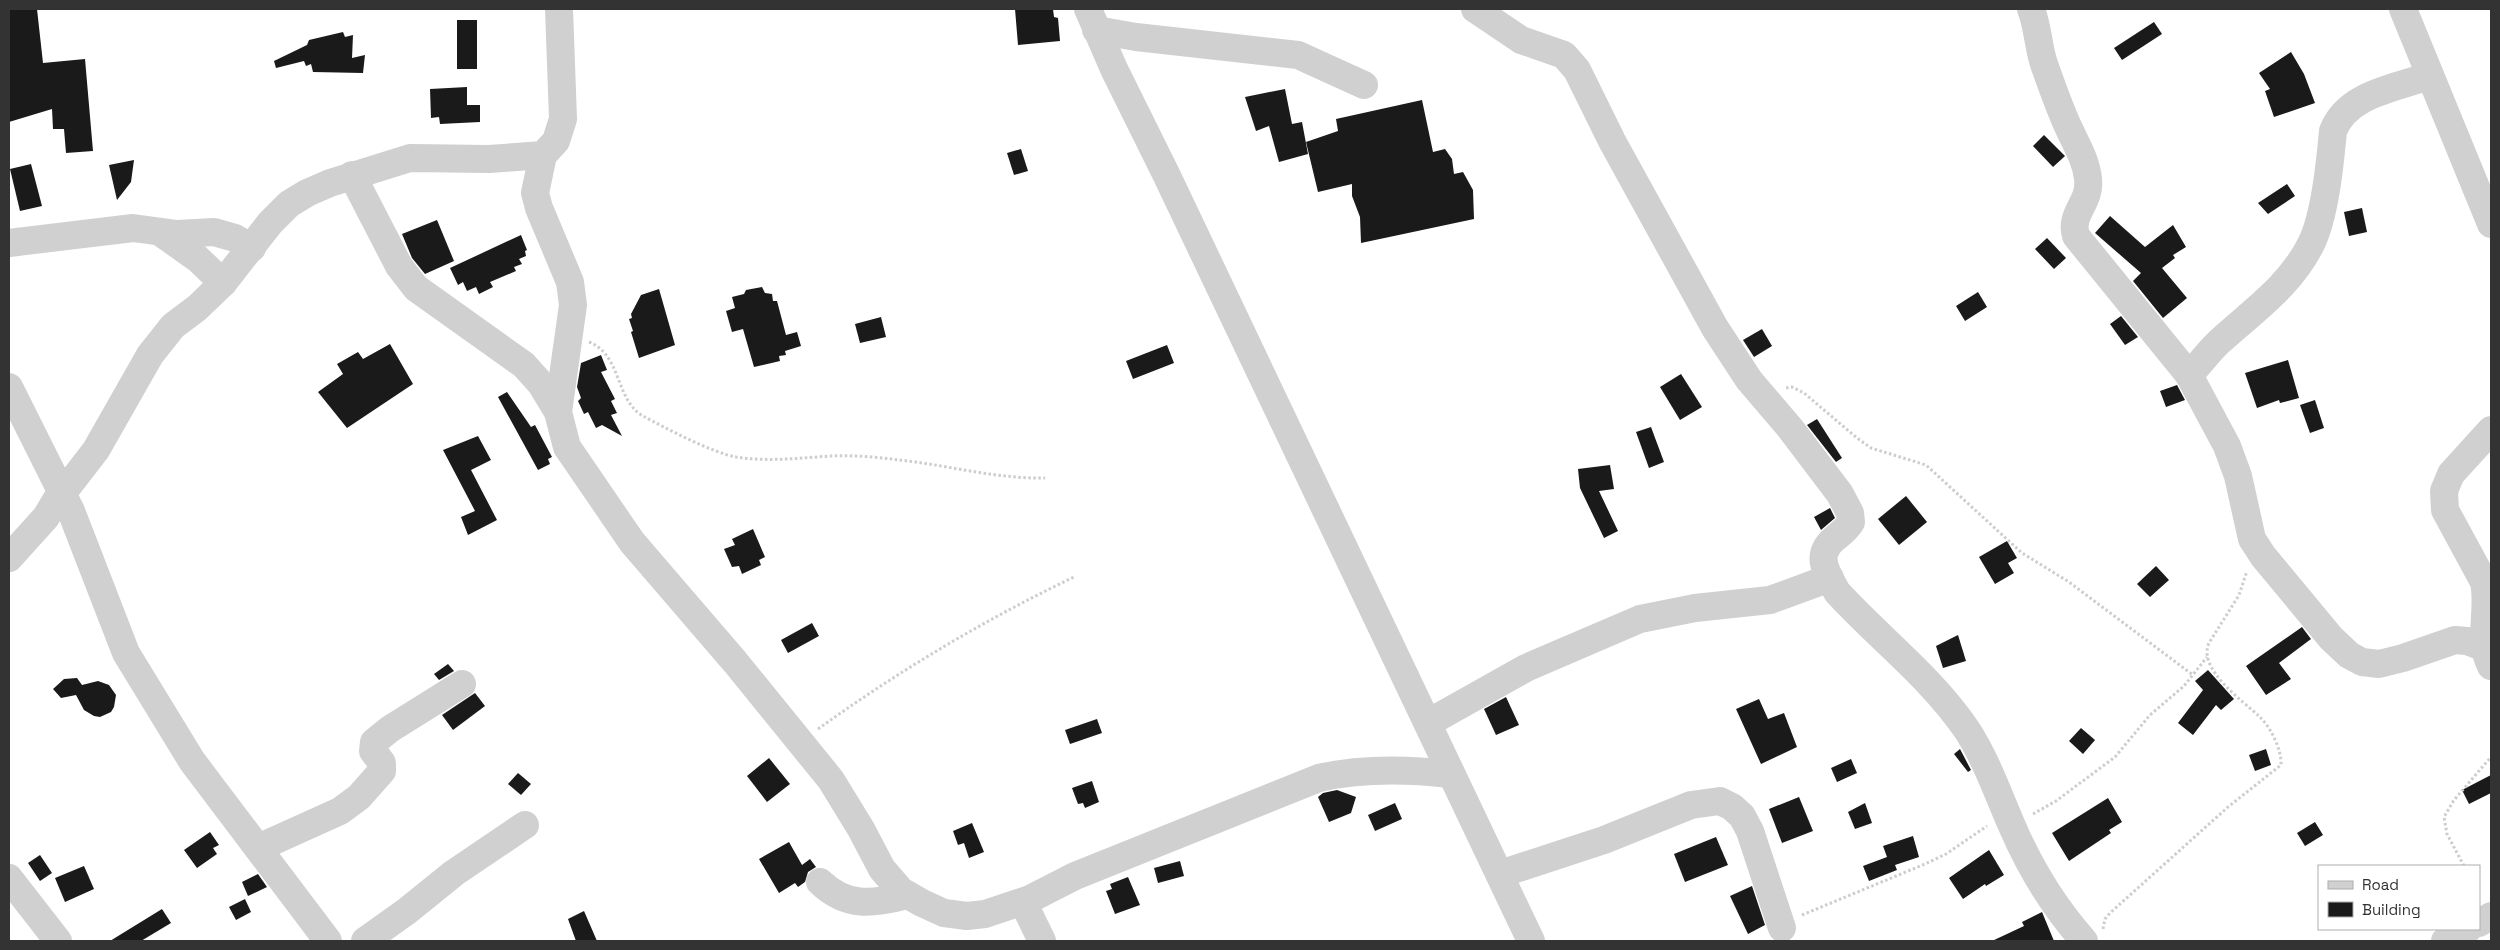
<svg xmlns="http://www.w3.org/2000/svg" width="2500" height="950" font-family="'Space Grotesk',sans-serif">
<rect width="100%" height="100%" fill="#fff"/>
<!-- building -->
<g fill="#1a1a1a">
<polygon points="9,9 37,9 43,63 85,59 93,151 66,153 64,129 53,129 52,109 9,122"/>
<polygon points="1015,9 1053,9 1054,17 1058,18 1060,41 1018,45"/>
<rect x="457" y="20" width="20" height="49"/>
<polygon points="2154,22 2162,34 2122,60 2114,48"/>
<polygon points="343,32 345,37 353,35 352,58 365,55 363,73 313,72 311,64 306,66 304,61 276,68 274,61 307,45 309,40"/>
<polygon points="2291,52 2304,74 2315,103 2274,117 2265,91 2270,89 2259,73"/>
<polygon points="467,87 467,105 480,105 480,122 440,124 439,117 431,118 430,89"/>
<polygon points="1285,89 1292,124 1302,122 1308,154 1279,162 1269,126 1256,131 1245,97"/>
<polygon points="1422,100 1433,152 1445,149 1452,159 1454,174 1463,172 1473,190 1474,219 1361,243 1360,217 1352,196 1352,184 1318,192 1306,142 1338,131 1336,119"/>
<polygon points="2044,135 2065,156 2053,167 2033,146"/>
<polygon points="1021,149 1028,171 1014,175 1007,153"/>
<polygon points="134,160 131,182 117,200 109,165"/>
<polygon points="31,164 42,206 20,211 10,169"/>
<polygon points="2287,184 2295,196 2268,214 2258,203"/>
<polygon points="2362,208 2367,232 2349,236 2344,212"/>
<polygon points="2110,216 2145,247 2173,225 2186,247 2173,255 2175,258 2162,268 2187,298 2163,318 2133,281 2141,273 2095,233"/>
<polygon points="437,220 454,261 425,274 412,258 402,234"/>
<polygon points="521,235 527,250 525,251 526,256 519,259 522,264 514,267 516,271 490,282 493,287 479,294 476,287 467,291 463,282 458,285 450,268"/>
<polygon points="2047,238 2066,258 2054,269 2035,249"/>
<polygon points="762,287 765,293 772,294 773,301 777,301 786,335 797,332 801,346 785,351 786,355 779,356 780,361 754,367 743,329 732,332 726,311 735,308 732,297 744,294 746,290"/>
<polygon points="659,289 675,345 639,358 631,332 633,331 629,319 632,318 631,314 641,295"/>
<polygon points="1978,292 1987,307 1965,321 1956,306"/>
<polygon points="2121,316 2138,337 2125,345 2110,324"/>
<polygon points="881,317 886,337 860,343 855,324"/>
<polygon points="1762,329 1772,346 1754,357 1743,340"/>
<polygon points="390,344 413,384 347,428 318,392 343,374 337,364 358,352 363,359"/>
<polygon points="1167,345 1174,363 1133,379 1126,361"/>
<polygon points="601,355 607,370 601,372 615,399 611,401 617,413 611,415 622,436 602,425 596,428 588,412 584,414 578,401 581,398 577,387 581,363"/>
<polygon points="2288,360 2299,398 2280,403 2279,400 2257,408 2245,373"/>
<polygon points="1681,374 1702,407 1680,420 1660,387"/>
<polygon points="2177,385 2185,400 2166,407 2160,391"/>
<polygon points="507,392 531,427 535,425 552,457 548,459 550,464 538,470 498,397"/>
<polygon points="2315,400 2324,428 2310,433 2300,405"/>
<polygon points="1817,419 1842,458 1836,462 1807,425"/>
<polygon points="1651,427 1664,462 1649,468 1636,432"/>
<polygon points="478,436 491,460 471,470 497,520 468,535 461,517 475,511 443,450"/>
<polygon points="1610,465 1614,489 1599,491 1618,531 1604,538 1580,488 1578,469"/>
<polygon points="1906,496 1927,522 1899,545 1878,519"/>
<polygon points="1830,508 1835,518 1821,530 1814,517"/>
<polygon points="753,529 765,557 759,560 761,565 742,574 739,566 732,567 724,549 735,545 732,539"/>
<polygon points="2007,541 2017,558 2008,563 2014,573 1995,584 1979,557"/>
<polygon points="2156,566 2169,580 2150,597 2137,584"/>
<polygon points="812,623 819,636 788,653 781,640"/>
<polygon points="2302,627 2311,639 2279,663 2291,679 2266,695 2246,666"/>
<polygon points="1958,635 1966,661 1943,668 1936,646"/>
<polygon points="448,664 454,671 439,680 434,674"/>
<polygon points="2208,670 2234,699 2221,710 2216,705 2193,735 2178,723 2203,690 2195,681"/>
<polygon points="77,678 82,685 98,681 109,685 116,695 114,707 111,712 100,717 94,716 84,710 76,695 61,698 53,689 64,679"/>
<polygon points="475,693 485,706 453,730 442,715"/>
<polygon points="1506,697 1519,725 1496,735 1484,709"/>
<polygon points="1759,699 1768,719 1784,713 1797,747 1761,764 1736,709"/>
<polygon points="1097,719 1102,733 1070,744 1065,730"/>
<polygon points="2081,728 2095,740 2083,754 2069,741"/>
<polygon points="1960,749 1971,770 1968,772 1954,754"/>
<polygon points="2266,749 2271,765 2255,771 2249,755"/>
<polygon points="769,758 790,784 767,802 747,776"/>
<polygon points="1851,759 1857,773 1837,782 1831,768"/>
<polygon points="518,773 531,784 521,795 508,784"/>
<polygon points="2491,775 2491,793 2469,804 2462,790"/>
<polygon points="1092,781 1099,802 1085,808 1083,803 1078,804 1072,788"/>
<polygon points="1337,790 1356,797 1351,813 1329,822 1318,797 1323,793"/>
<polygon points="1799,797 1813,831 1782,843 1769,809"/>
<polygon points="2108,798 2122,822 2109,830 2111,833 2069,861 2052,833"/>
<polygon points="1395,803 1402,819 1375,831 1368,815"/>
<polygon points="1865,803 1872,823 1855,829 1848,812"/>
<polygon points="2315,822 2323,835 2305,846 2297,833"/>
<polygon points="972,823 984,852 969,858 964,843 958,845 953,831"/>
<polygon points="210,832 219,845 213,848 217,854 197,868 184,850"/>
<polygon points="1913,836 1919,857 1895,865 1897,870 1869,881 1863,866 1887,857 1883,846"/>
<polygon points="1716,837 1728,865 1685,882 1674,854"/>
<polygon points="789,842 802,865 810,859 816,867 808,872 805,882 798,887 795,883 779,893 759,859"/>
<polygon points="1989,850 2004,875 1986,886 1985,884 1963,899 1949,878"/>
<polygon points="40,855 52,873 40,881 28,863"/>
<polygon points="1180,861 1184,876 1158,883 1154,868"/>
<polygon points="84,866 94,889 65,902 55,878"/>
<polygon points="258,874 267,887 248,896 242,882"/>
<polygon points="1128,877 1140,905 1115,914 1106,891 1112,889 1110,884"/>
<polygon points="1752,886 1765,925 1748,934 1730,896"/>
<polygon points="245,899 251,912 236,920 229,907"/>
<polygon points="162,909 171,923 141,941 110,941"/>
<polygon points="584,911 597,941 576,941 568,919"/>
<polygon points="2042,912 2054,941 1992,941 2024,926 2022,922"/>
</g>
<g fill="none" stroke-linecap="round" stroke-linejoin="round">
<!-- path -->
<g stroke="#cdcdcd" stroke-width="3" stroke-dasharray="2.5 2.5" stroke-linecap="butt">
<path d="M589,342c33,13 26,58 54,74 22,12 70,37 93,41 32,5 63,1 95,-1 22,-1 46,1 68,4 49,5 96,19 146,18"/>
<polyline points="1786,388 1792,387 1804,393 1857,438 1871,448 1926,465 2022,553 2069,582 2193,675"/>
<path d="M818,729c81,-58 166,-109 256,-152"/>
<polyline points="2033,814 2056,801 2115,757 2150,715 2184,686 2207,657"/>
<polyline points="2464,866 2447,834 2444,817 2454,800 2491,757"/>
<polyline points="1802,915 1925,864 1946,854 1987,826"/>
<path d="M2103,929l2,-10 5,-6 118,-106 53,-42c1,-15 -10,-37 -21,-48 -17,-16 -63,-48 -51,-74l30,-48 8,-24"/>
</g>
<!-- minor -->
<g stroke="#d0d0d0" stroke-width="28">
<polyline points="1088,9 1114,69 1167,176 1531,941"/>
<path d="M1475,9l46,31 43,15 13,15 35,71 103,187 34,52 41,48 50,66 10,19 1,9c-4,7 -11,12 -17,17 -20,17 -7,34 3,53 42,46 94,85 130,138 19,29 31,64 45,96 18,42 42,81 72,115"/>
<path d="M2031,9c7,18 7,37 13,55 7,20 14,40 22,58 8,19 20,36 22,57 3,24 -19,34 -12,57l113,139 38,71 11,30 14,63 11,17 68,82 18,17 13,7 17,2 24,-6 52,-18 12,1 18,7"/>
<polyline points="2403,9 2491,224"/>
<polyline points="1096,30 1136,37 1298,55 1364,85"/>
<path d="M543,155l-8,38 4,15 31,74 3,23 -15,107 9,35 65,95 104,121 95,117 30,49 21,40 19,22 21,12 22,10 23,3 18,-2 45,-15 45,-23 244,-98c44,-10 87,-9 131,-4"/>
<polyline points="352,175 399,266 416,288 524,365 541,384 558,412"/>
<polyline points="160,232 198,259 223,283"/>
<polyline points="9,243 133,228 177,234 214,232 235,238 252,248"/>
<path d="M2189,375c11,-11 20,-24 31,-34 34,-31 70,-55 91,-97 14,-28 19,-81 22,-113 14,-37 62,-43 96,-55"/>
<polyline points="9,387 71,511 126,653 192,761 328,941"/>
<path d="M2491,430l-40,44 -7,17 1,19 39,72c6,28 -7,58 7,84"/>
<polyline points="62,494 96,450 150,355 173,326 197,308 223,283 270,223 289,204 307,193 330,183 410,158 489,159 543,155 556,141 563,119 559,9"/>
<polyline points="9,558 46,517 61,492"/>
<polyline points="1428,723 1526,668 1640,619 1695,608 1770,600 1830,578"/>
<polyline points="258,848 340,811 359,797 382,771 382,763 373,751 374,742 390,729 462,684"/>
<polyline points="1500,874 1604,840 1691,805 1720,801 1732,807 1742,816 1750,831 1782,928"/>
<polyline points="9,878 58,941"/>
<path d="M820,882c27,26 53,22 88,13"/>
<polyline points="1023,902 1042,941"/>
<polyline points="2479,923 2491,916"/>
<polyline points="365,941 407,911 454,873 525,825"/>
<polyline points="2445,941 2468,929"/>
</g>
</g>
<!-- border -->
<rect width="2500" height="950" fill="none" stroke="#333333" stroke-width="20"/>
<!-- legend -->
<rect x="2318" y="865" width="162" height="65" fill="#ffffff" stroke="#adadad"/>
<rect x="2328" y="881" width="25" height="8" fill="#d0d0d0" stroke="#adadad"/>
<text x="2362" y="890" font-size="15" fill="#333333">Road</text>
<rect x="2328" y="902" width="25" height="15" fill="#1a1a1a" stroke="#adadad"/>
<text x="2362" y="915" font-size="15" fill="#333333">Building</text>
</svg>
